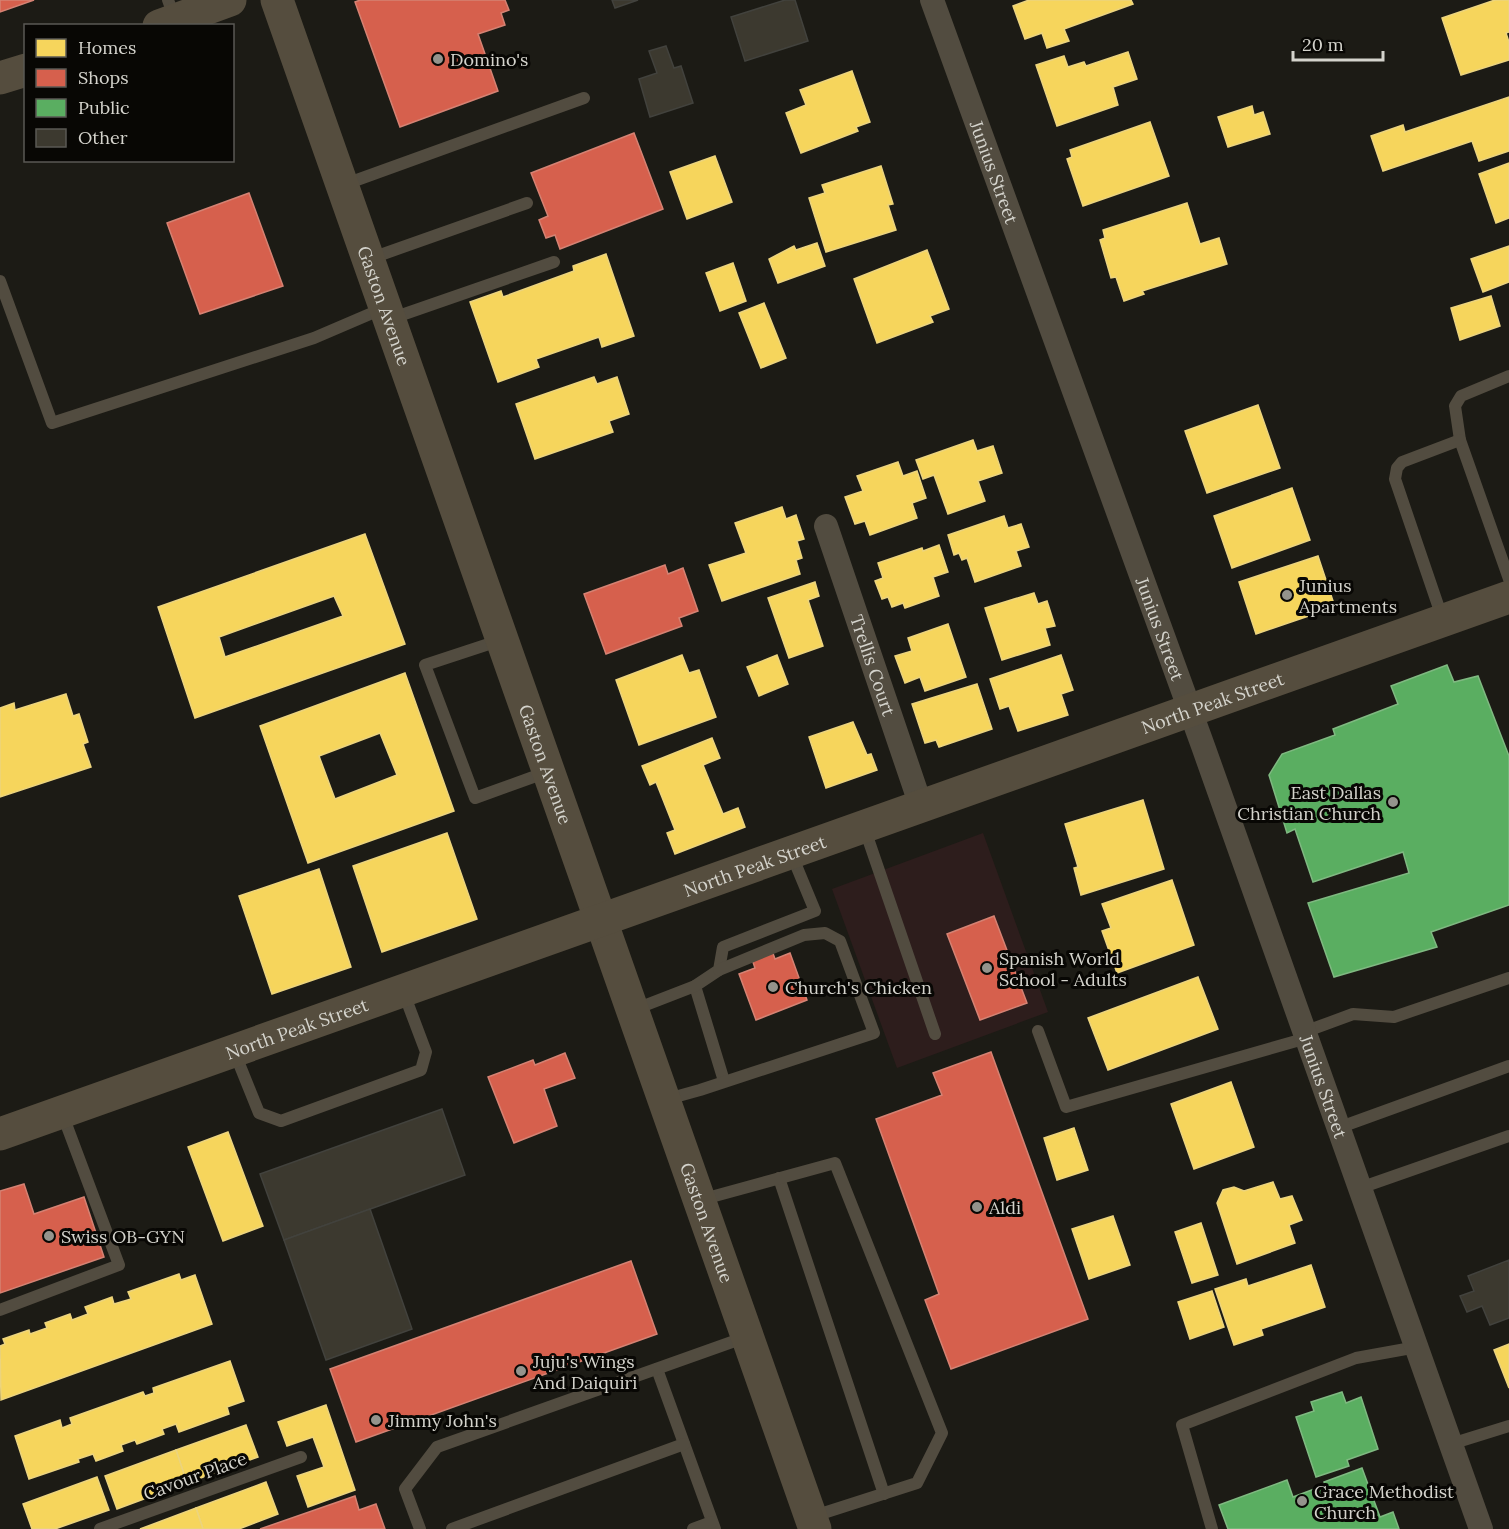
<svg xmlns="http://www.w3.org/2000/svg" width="1509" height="1529" font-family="Lora,serif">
<rect width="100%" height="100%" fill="#1c1b15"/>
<!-- education -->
<polygon fill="#2d1d1c" points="983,833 1048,1012 897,1068 832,889"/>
<!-- homes -->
<g fill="#f6d55c" stroke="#ecd47e" stroke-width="1.5" fill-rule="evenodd">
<polygon points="1029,0 1131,0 1133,4 1064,29 1069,41 1047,48 1042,33 1025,39 1013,6"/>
<polygon points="1495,0 1509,0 1509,32 1506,33 1509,42 1509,60 1461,75 1442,18"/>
<polygon points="1128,52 1137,79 1113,87 1118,105 1057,126 1036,65 1064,56 1068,67 1084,62 1086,66"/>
<polygon points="852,71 870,122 856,127 858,131 801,153 786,113 806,105 800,90"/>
<polygon points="1509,97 1509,151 1479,161 1472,141 1383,171 1371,136 1403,125 1405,132"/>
<polygon points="1252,106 1254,115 1263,112 1270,134 1228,147 1218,117"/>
<polygon points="1150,122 1169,176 1083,206 1067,159 1072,157 1070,150"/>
<polygon points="715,156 732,202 687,219 670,172"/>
<polygon points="1509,163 1509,218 1496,223 1479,174"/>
<polygon points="881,166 893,204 888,205 896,230 826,252 809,198 825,193 822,185"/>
<polygon points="1187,203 1200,244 1219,238 1227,264 1142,291 1144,294 1124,301 1116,277 1111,278 1100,240 1105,238 1103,230"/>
<polygon points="817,243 825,266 778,283 769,259 794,246 796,250"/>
<polygon points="1509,246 1509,282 1483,292 1471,259"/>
<polygon points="927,250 949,309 930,316 933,322 877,343 854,279"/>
<polygon points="606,254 634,336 602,347 599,337 536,359 539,367 498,382 470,302 501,291 503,297 574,271 573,266"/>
<polygon points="733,263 746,301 720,311 706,273"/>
<polygon points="1491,296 1500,326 1460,340 1451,308"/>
<polygon points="764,303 786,358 761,368 739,313"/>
<polygon points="594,377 597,384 617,377 629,414 609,421 613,432 535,459 516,404"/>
<polygon points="1258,405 1280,468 1207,493 1185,431"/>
<polygon points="973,440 977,451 993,446 1002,473 978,481 985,501 948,514 934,475 923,479 916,460"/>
<polygon points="898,462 903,476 917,471 926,498 912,503 917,518 870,535 865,521 855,524 845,497 863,491 857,476"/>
<polygon points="1292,488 1310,540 1232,568 1214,516"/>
<polygon points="782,507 786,519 796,515 804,539 797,541 802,558 796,560 800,574 722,601 709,565 746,553 735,523"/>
<polygon points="1004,516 1008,528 1021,524 1029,547 1016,551 1021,566 975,582 967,558 962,560 959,553 954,555 948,535"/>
<path d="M365,534l40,110 -210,74 -37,-111zM334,596l9,20 -118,41 -6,-20z"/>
<polygon points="939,545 948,572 933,577 939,596 905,608 903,603 892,607 888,597 882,599 875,581 883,578 878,563 922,548 923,551"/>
<polygon points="1318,556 1335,607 1256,634 1239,582"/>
<polygon points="815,582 819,596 808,600 823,646 789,658 768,598"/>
<polygon points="1034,593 1038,604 1047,601 1055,626 1045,628 1050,645 1002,660 985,608"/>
<polygon points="948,624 966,677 925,691 920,677 905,683 895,656 912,651 908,638"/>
<polygon points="682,655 689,673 699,670 716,717 639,745 616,680"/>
<polygon points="777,655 788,684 759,696 747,667"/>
<polygon points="1061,655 1073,690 1061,694 1068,715 1018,731 1009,706 1000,709 990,679"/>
<path d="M405,673l49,138 -146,52 -48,-137zM380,733l17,42 -62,24 -16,-43z"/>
<polygon points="977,684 992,729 939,747 936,740 925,743 912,704"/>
<polygon points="66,694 73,716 79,714 88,742 83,744 91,767 0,797 0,708 14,703 15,710"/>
<polygon points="853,722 867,755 871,754 877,770 826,788 809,737"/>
<polygon points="712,738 720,758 703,765 723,814 738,808 745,827 675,854 667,833 675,830 656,782 650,785 642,766"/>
<polygon points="1143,800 1164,869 1081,895 1074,868 1078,867 1065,824"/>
<polygon points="447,833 477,919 382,952 353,866"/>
<polygon points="319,869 351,967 272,994 239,896"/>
<polygon points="1172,880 1194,945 1117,973 1102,931 1111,928 1102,904"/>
<polygon points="1198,977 1218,1029 1108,1070 1088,1018"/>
<polygon points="1231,1082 1254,1147 1194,1169 1171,1104"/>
<polygon points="1074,1128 1088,1170 1057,1180 1044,1138"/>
<polygon points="228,1132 263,1226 223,1241 188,1147"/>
<polygon points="1273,1182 1280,1199 1292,1196 1302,1220 1289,1225 1295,1243 1237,1264 1217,1203 1223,1190 1234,1187 1244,1191"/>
<polygon points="1113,1216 1130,1265 1089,1279 1072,1229"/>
<polygon points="1201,1223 1218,1275 1192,1283 1175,1232"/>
<polygon points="1311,1265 1325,1307 1261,1329 1263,1335 1234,1345 1215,1289 1246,1279 1248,1286"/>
<polygon points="179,1274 181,1280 195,1275 212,1324 1,1400 0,1346 5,1344 3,1339 29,1330 30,1334 47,1328 45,1323 70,1314 72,1320 88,1314 85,1307 112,1297 114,1304 131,1299 128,1292"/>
<polygon points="1212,1291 1224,1327 1190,1339 1178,1302"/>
<polygon points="1509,1344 1509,1388 1494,1350"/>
<polygon points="230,1361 244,1401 227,1407 229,1414 179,1432 176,1424 162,1429 164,1434 137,1444 135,1440 121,1445 123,1451 96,1461 93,1454 78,1459 79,1462 29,1479 15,1436 60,1420 62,1428 72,1424 70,1418 143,1392 145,1396 154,1393 153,1388"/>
<polygon points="326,1405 355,1490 308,1507 297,1476 324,1467 313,1437 287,1446 278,1422"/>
<polygon points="246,1425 258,1457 187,1483 176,1450"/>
<polygon points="176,1450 187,1483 117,1509 105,1476"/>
<polygon points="97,1477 109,1510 55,1529 32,1529 23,1504"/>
<polygon points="266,1482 278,1514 239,1529 203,1529 196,1508"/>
<polygon points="196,1508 203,1529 140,1529"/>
</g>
<!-- shops -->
<g fill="#d6604d" stroke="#d58273" stroke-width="1.5">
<polygon points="0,0 34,0 0,12"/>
<polygon points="360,0 505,0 509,10 501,13 505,25 478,34 498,91 400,127 355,2"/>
<polygon points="634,133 663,209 560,249 555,235 546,238 539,220 548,216 531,173"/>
<polygon points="249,193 283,286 200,314 167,223"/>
<polygon points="665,565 668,574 683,568 698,611 679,618 682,626 606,654 584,594"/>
<polygon points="994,916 1027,1003 980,1020 947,934"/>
<polygon points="770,945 775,959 790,953 807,1000 756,1020 739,974 755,968 751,956"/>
<polygon points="991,1052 1088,1319 951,1369 925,1300 939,1294 876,1119 942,1095 933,1073"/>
<polygon points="565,1053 575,1078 544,1089 557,1126 514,1143 488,1077 533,1060 535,1065"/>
<polygon points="24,1184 34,1214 84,1197 104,1257 0,1293 0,1191"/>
<polygon points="631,1261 657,1334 356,1442 330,1369"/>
<polygon points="355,1496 359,1510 376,1504 385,1529 260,1529"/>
</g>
<!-- public -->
<g fill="#5aae61" stroke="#7fb981" stroke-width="1.5">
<polygon points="1447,665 1454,682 1478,676 1509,756 1509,905 1431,932 1437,947 1334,977 1308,903 1409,873 1403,852 1313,882 1295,829 1287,833 1269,775 1282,754 1335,735 1333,729 1398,704 1391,686"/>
<polygon points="1342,1392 1346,1403 1361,1397 1378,1449 1347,1460 1349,1466 1316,1477 1296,1417 1314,1411 1311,1402"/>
<polygon points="1362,1468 1380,1517 1393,1512 1399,1529 1228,1529 1219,1505 1287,1480 1293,1497 1325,1485 1324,1482"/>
</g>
<!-- building -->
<g fill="#3c392f" stroke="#42423d" stroke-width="1.5">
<polygon points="612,0 638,0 615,8"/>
<polygon points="785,0 795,0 808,41 745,61 731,17"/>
<polygon points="666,46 674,68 681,66 693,103 650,117 639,79 657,73 649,51"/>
<polygon points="442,1109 465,1175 284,1240 260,1174"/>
<polygon points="370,1209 412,1329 326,1360 284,1240"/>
<polygon points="1509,1260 1509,1318 1490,1325 1482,1306 1467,1312 1460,1296 1474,1291 1468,1276"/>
</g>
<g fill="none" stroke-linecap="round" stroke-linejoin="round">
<!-- lane -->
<g stroke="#524c40" stroke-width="12">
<polyline points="168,0 175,19"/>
<polyline points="343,185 584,98"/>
<polyline points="369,259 527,203"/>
<polyline points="0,281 52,423 314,338 384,308"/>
<polyline points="390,319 554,262"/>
<polyline points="1509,376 1461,396 1455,406 1460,440 1509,579"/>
<polyline points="1443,620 1395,479 1397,468 1402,462 1460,440"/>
<polyline points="501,640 425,665 475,798 547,772"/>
<polyline points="864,827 935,1034"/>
<polyline points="695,986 724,1081"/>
<polyline points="633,1010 695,986 719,970 723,947 815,911 791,853"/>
<polyline points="1038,1031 1066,1107 1307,1038"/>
<polyline points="1304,1032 1353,1014 1394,1017 1509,978"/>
<polyline points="234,1051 259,1113 281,1121 421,1070 426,1052 403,991"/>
<polyline points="664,1100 700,1090 874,1033 840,941 825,933 804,935 719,970"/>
<polyline points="1338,1128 1509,1066"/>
<polyline points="779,1178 884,1494"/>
<polyline points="1360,1188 1509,1136"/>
<polyline points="700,1200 835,1163 942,1433 917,1483 811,1517"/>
<polyline points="0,1310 119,1265 62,1113"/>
<polyline points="657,1369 715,1529"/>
<polyline points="1451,1444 1509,1426"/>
<polyline points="100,1529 301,1457"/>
<polyline points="420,1529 405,1489 437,1447 746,1337"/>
<polyline points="452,1529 684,1444"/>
<polyline points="693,1529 712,1522"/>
<polyline points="1212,1529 1182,1425 1356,1358 1417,1347"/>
</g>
<!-- street -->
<g stroke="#524c40" stroke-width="24">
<path id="s1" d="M932,0l271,746 278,783"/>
<path id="s2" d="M826,526l95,280"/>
</g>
<!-- secondary -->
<g stroke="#554d3e" stroke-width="33">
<path id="s3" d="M277,0l538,1529"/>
<polyline points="159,26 230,0"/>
<polyline points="0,78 26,70"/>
<path id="s4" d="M0,1134l1509,-537"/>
</g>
</g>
<!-- markers -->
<g fill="#94938c" stroke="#080704" stroke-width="2">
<circle cx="438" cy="59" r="6"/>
<circle cx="1287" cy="595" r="6"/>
<circle cx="1393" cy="802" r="6"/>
<circle cx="987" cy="968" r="6"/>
<circle cx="773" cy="987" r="6"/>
<circle cx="977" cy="1207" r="6"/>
<circle cx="49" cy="1236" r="6"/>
<circle cx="521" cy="1371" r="6"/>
<circle cx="376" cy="1420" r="6"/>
<circle cx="1302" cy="1501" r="6"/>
</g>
<g text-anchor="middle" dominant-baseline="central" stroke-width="6" stroke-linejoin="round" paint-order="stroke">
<!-- poi labels -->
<g font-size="18" fill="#d4d3cc" stroke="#080704" text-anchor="start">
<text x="450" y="59">Domino's</text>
<text x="1299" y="585">Junius<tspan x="1299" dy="21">Apartments</tspan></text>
<text x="1381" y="792" text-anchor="end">East Dallas<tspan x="1381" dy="21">Christian Church</tspan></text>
<text x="999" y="958">Spanish World<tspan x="999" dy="21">School - Adults</tspan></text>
<text x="785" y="987">Church's Chicken</text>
<text x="989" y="1207">Aldi</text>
<text x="61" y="1236">Swiss OB-GYN</text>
<text x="533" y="1361">Juju's Wings<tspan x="533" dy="21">And Daiquiri</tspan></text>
<text x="388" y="1420">Jimmy John's</text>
<text x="1314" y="1491">Grace Methodist<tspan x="1314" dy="21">Church</tspan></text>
</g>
<!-- street labels -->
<g font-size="18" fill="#d4d3cc" stroke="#080704">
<text stroke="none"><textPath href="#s1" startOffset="183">Junius Street</textPath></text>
<text stroke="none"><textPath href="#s3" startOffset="324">Gaston Avenue</textPath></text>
<text stroke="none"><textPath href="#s1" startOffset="669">Junius Street</textPath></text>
<text stroke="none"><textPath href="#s2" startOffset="147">Trellis Court</textPath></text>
<text stroke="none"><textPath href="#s4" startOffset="1287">North Peak Street</textPath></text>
<text stroke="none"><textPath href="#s3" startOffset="810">Gaston Avenue</textPath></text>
<text stroke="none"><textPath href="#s4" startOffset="801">North Peak Street</textPath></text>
<text stroke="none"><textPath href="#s4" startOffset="315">North Peak Street</textPath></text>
<text stroke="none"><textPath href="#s1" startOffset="1155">Junius Street</textPath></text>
<text stroke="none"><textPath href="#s3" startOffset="1296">Gaston Avenue</textPath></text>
<text transform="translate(195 1476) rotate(-20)">Cavour Place</text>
</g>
</g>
<!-- legend -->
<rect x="24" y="24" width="210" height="138" fill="#080704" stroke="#5a5954" stroke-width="1.5"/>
<rect x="36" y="39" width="30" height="18" fill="#f6d55c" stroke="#5a5954" stroke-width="1.5"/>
<text x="78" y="54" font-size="18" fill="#d4d3cc">Homes</text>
<rect x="36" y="69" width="30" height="18" fill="#d6604d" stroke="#5a5954" stroke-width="1.5"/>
<text x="78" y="84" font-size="18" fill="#d4d3cc">Shops</text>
<rect x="36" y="99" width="30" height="18" fill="#5aae61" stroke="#5a5954" stroke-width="1.5"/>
<text x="78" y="114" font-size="18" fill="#d4d3cc">Public</text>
<rect x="36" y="129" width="30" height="18" fill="#3c392f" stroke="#5a5954" stroke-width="1.5"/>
<text x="78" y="144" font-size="18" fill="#d4d3cc">Other</text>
<!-- scale -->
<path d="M1293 51v9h90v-9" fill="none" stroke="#d4d3cc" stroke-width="3"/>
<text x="1302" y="51" font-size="18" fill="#d4d3cc" stroke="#080704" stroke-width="4.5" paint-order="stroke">20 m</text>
</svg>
